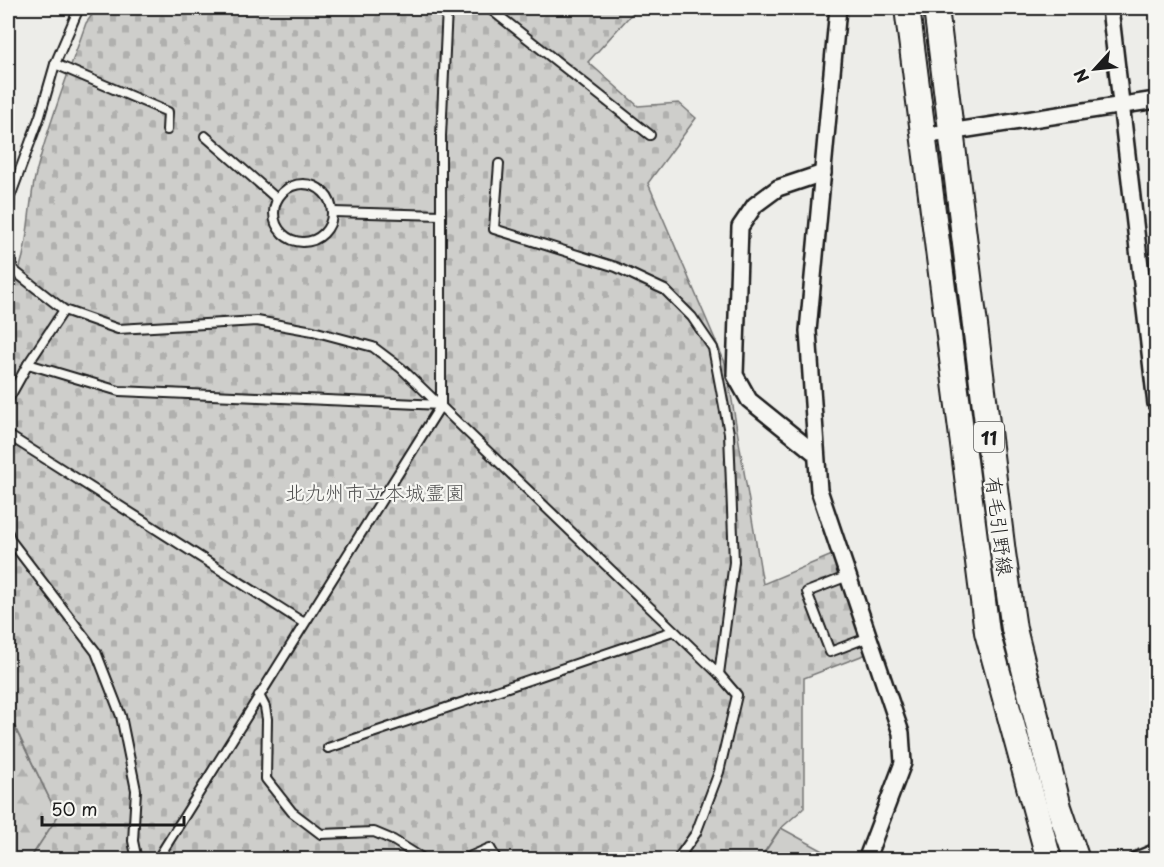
<svg xmlns="http://www.w3.org/2000/svg" width="1164" height="867" font-family="'Playpen Sans','Klee One',sans-serif">
<defs>
<pattern id="forest-firs" width="22" height="20" patternUnits="userSpaceOnUse" patternTransform="scale(1.5)"><rect width="22" height="20" fill="#cececb"/><path d="M5 1l3.5 6h-7zM16 11l3.5 6h-7z" fill="#b0b0ae"/></pattern>
<pattern id="cemetery-stones" width="16" height="16" patternUnits="userSpaceOnUse" patternTransform="scale(1.5)"><rect width="16" height="16" fill="#cececb"/><path d="M2 7V4a2 2 0 0 1 4 0v3zM10 15v-3a2 2 0 0 1 4 0v3z" fill="#b0b0ae"/></pattern>
</defs>
<rect width="100%" height="100%" fill="#edede9"/>
<filter id="ink" filterUnits="userSpaceOnUse"><feTurbulence type="fractalNoise" baseFrequency=".0167" numOctaves="2"/><feDisplacementMap in="SourceGraphic" scale="12" xChannelSelector="R" yChannelSelector="G"/><feConvolveMatrix kernelMatrix="1 2 1 2 8 2 1 2 1" color-interpolation-filters="sRGB"/></filter>
<g filter="url(#ink)">
<!-- forest -->
<polygon fill="url(#forest-firs)" stroke="#757574" stroke-width="1.5" points="10,718 58,816 30,859 8,860 8,719"/>
<!-- cemetery -->
<path fill="url(#cemetery-stones)" stroke="#757574" stroke-width="1.5" d="M97,8h540l-49,54 50,44 41,-3 17,15 -48,65 78,182 37,219 69,-29 37,98 -65,25v130l-25,22 -19,29h-730l28,-43 -47,-97h-3v-425c23,-37 18,-81 28,-121 13,-51 33,-101 50,-150z"/>
<!-- park -->
<polygon fill="#cececb" stroke="#757574" stroke-width="1.5" points="781,828 838,859 760,859"/>
<g fill="none" stroke-linecap="round" stroke-linejoin="round">
<!-- lane casing -->
<g stroke="#1c1c1c" stroke-width="12">
<g id="lane">
<polyline points="489,8 650,135"/>
<polyline points="447,9 477,8"/>
<polyline points="55,64 168,112 167,130"/>
<polyline points="205,136 276,198"/>
<polyline points="499,164 494,229 616,267 665,290 692,317 713,348 729,433 734,562 719,674"/>
<circle cx="303" cy="213" r="29"/>
<polyline points="333,212 441,215"/>
<polyline points="8,231 10,197 40,116 55,64 79,8"/>
<polyline points="8,247 13,270 64,310 118,329 257,321 313,331 373,347 401,368 719,674 737,695 719,772 696,833 677,860"/>
<polyline points="28,364 119,391 441,405"/>
<polyline points="8,400 28,364 64,310"/>
<polyline points="8,435 304,623"/>
<polyline points="8,533 11,541 96,652 121,716 136,790 133,841 137,860"/>
<polyline points="848,576 807,592 830,652 869,637"/>
<polyline points="259,695 265,707 267,719 266,779 292,812 321,834 374,832 393,840 425,860"/>
<polyline points="328,748 673,631"/>
<polyline points="157,860 441,405 441,136 447,8"/>
<polyline points="462,860 490,848 497,860"/>
</g>
</g>
<!-- street casing -->
<g stroke="#1c1c1c" stroke-width="20">
<g id="street">
<polyline points="838,8 808,331 819,490 901,733 903,763 868,855 868,860"/>
<polyline points="1110,8 1156,404"/>
<polyline points="923,136 1156,100"/>
<polyline points="816,454 749,400 735,375 740,227 755,205 778,188 823,173"/>
<polyline points="1137,860 1156,852"/>
</g>
</g>
<!-- primary casing -->
<g stroke="#1c1c1c" stroke-width="28">
<g id="primary">
<polyline points="907,8 987,632 1049,860"/>
<polyline points="936,8 1003,553 1014,629 1059,807 1077,860"/>
</g>
</g>
<!-- lane -->
<use href="#lane" stroke="#f6f6f2" stroke-width="8"/>
<!-- street -->
<use href="#street" stroke="#f6f6f2" stroke-width="15"/>
<!-- primary -->
<use href="#primary" stroke="#f6f6f2" stroke-width="24"/>
</g>
</g>
<g text-anchor="middle" dominant-baseline="central" stroke-width="4.5" stroke-linejoin="round" paint-order="stroke">
<!-- shield labels -->
<rect fill="#f6f6f2" stroke="#5d5d5c" stroke-width="1.5" x="974" y="422" width="30" height="30" rx="4.5"/>
<g font-size="18" font-weight="bold" fill="#1c1c1c">
<text x="989" y="437">11</text>
</g>
<!-- park labels -->
<g font-size="20" fill="#515151" stroke="#f6f6f2">
<text x="375" y="492">北九州市立本城霊園</text>
</g>
<!-- street labels -->
<g font-size="20" fill="#1c1c1c" stroke="#f6f6f2">
<text transform="translate(1000 526) rotate(83)">有毛引野線</text>
</g>
</g>
<!-- margin -->
<rect width="1164" height="867" fill="none" stroke="#f6f6f2" stroke-width="30"/>
<rect x="15" y="15" width="1134" height="837" fill="none" stroke="#1c1c1c" stroke-width="2" filter="url(#ink)"/>
<!-- north arrow -->
<g transform="translate(1095 69) rotate(243)" stroke="#f6f6f2" stroke-width="4.5" paint-order="stroke">
<path d="M0-4.5L10 22L0 15L-10 22Z" fill="#1c1c1c"/>
<text y="-9" font-size="16" font-weight="bold" text-anchor="middle" fill="#1c1c1c">N</text>
</g>
<!-- scale -->
<path d="M42 816v9h142v-9" fill="none" stroke="#1c1c1c" stroke-width="3"/>
<text x="51" y="816" font-size="18" fill="#1c1c1c" stroke="#f6f6f2" stroke-width="4.5" paint-order="stroke">50 m</text>
</svg>
